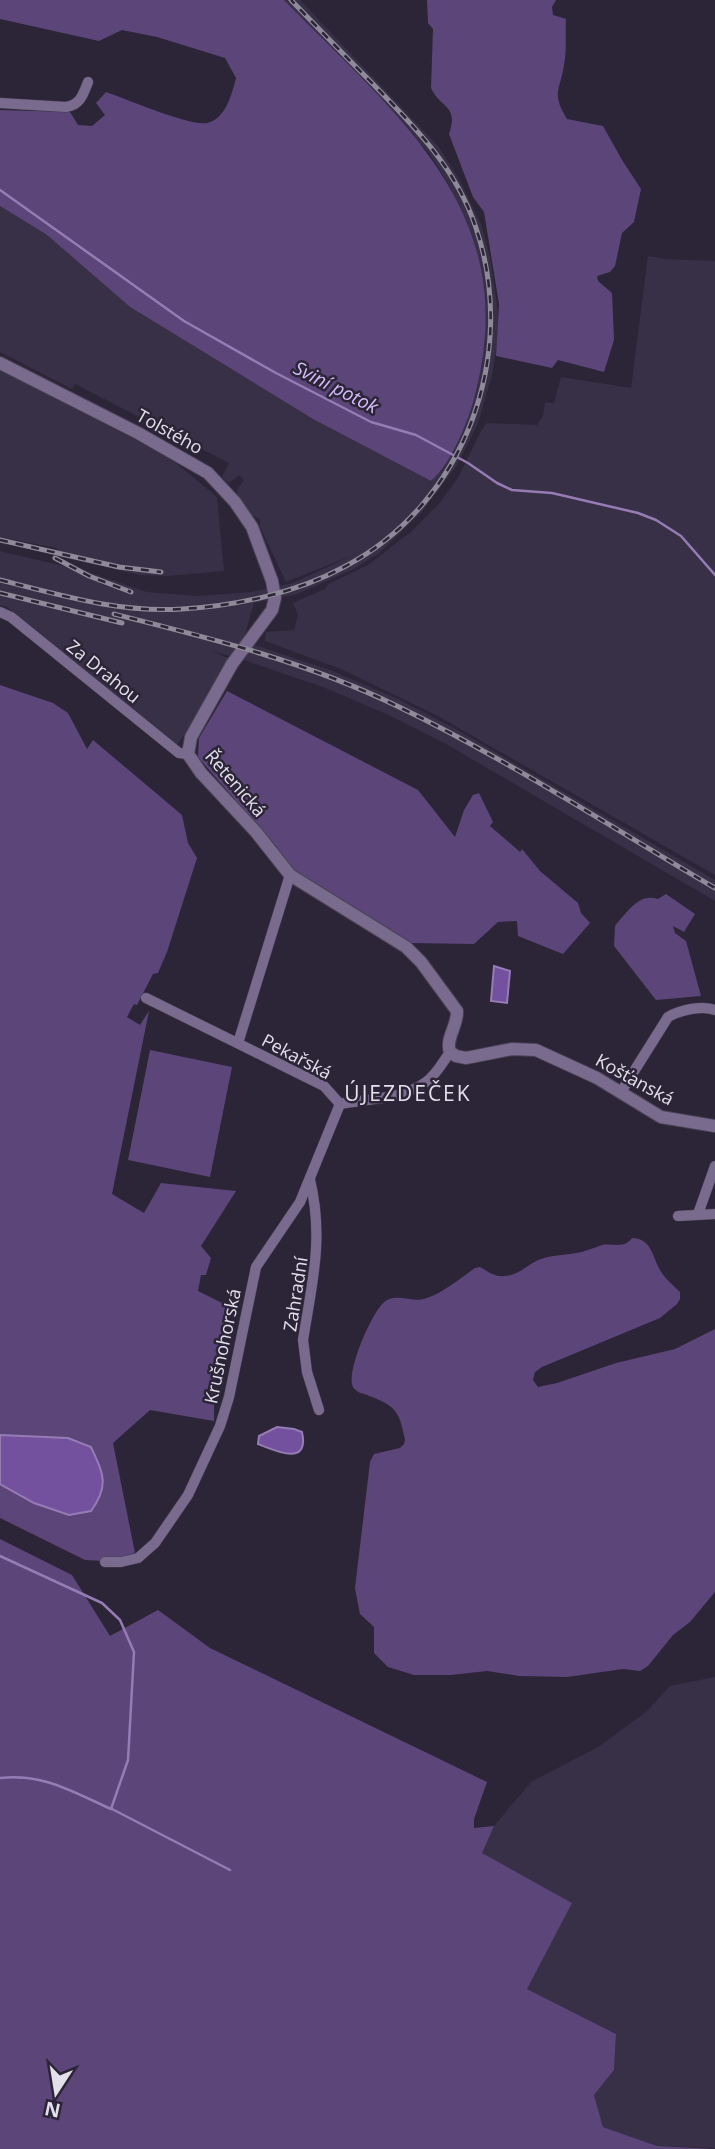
<svg xmlns="http://www.w3.org/2000/svg" width="715" height="2149" font-family="'Open Sans',sans-serif">
<rect width="100%" height="100%" fill="#2c2537"/>
<!-- built -->
<g fill="#383046">
<polygon points="284,0 300,0 438,146 458,177 481,224 490,257 498,312 497,344 492,375 478,423 457,465 421,513 378,554 352,570 297,594 254,603 243,641 330,670 398,699 454,728 715,880 715,901 446,744 391,716 323,687 238,658 211,651 228,658 194,720 177,745 7,607 0,605 0,551 85,571 147,592 197,596 252,592 293,583 351,556 286,582 260,527 260,519 250,514 238,497 237,490 244,480 239,475 229,483 222,477 229,463 75,384 72,389 0,352 0,206 47,235 130,307 313,419 431,481 425,490 455,447 476,394 485,343 486,312 479,260 448,183 429,153"/>
<polygon points="648,256 667,259 715,261 715,875 436,715 341,669 265,641 266,632 294,630 298,614 293,603 325,589 328,584 368,565 412,531 438,505 458,478 481,431 487,423 537,425 543,416 545,402 554,403 561,377 631,388"/>
<polygon points="0,370 170,458 217,497 224,571 167,576 140,575 61,557 57,548 9,539 6,545 0,543"/>
<polygon points="715,1677 715,2148 657,2146 603,2127 594,2095 614,2070 616,2034 527,1989 481,1853 494,1826 531,1782 598,1747 646,1712 670,1686"/>
</g>
<!-- green -->
<g fill="#5b4579">
<path d="M0,0h284c111,114 236,208 193,387 -6,28 -24,75 -46,94l-118,-62 -183,-112 -83,-72 -47,-29v-96l70,2 8,13 14,1 13,-11 -9,-12 10,-11c21,7 82,34 101,31 19,-4 25,-30 29,-45l-11,-20 -68,-21 -35,-7 -23,11 -99,-22z"/>
<path d="M427,0h129l-4,7 1,8 13,4c-1,15 1,32 -2,46 -4,26 -13,28 3,54l36,7 19,34 19,29 -7,33 -12,11 -7,33 -5,6 -13,4 1,5 14,12 2,47 -10,32 -46,-12 -6,8 -56,-12 3,-52 -15,-92 -11,-15 -24,-63c10,-29 -8,-25 -18,-46l2,-59 -5,-6z"/>
<polygon points="0,685 53,703 68,713 87,749 93,740 182,815 188,843 197,858 167,952 158,973 153,974 137,1005 134,1004 127,1017 140,1025 149,1011 112,1194 144,1213 161,1183 236,1191 201,1246 211,1258 206,1275 201,1275 198,1291 228,1306 214,1390 214,1421 150,1410 113,1443 135,1553 118,1558 105,1557 103,1561 85,1560 0,1518"/>
<polygon points="227,691 418,790 455,837 464,810 473,795 479,793 493,822 490,826 520,852 522,849 540,871 578,903 581,913 590,923 563,954 518,936 517,921 498,922 474,944 410,943 292,869 276,846 198,757 199,738"/>
<path d="M666,894l29,20 -11,18 -11,-6 2,7 11,8 15,55 -45,4 -42,-54 1,-20 3,-4c11,-12 22,-29 40,-23z"/>
<polygon points="150,1050 232,1067 210,1177 128,1160"/>
<path d="M632,1238c20,1 20,18 28,32 5,9 13,15 20,22v7l-3,5 -17,14 -118,49 -7,5 -2,8 5,7 19,-4 59,-20 59,-14 40,-20v263l-25,30 -17,13 -25,31 -8,5 -17,-2 -56,8 -48,-1 -32,-5 -36,4h-37l-26,-8 -14,-14v-26l-14,-13 -5,-26 15,-126 4,-8 26,-6 4,-4 1,-4c-6,-31 -10,-34 -38,-45 -6,-2 -11,-3 -14,-8 -8,-13 20,-80 34,-87 11,-6 25,2 37,-1 18,-5 35,-20 51,-31l5,-1c9,5 14,10 25,9 16,-1 24,-14 39,-18 10,-3 21,-3 32,-5 9,-1 17,-5 26,-8 11,-2 22,4 30,-7z"/>
<polygon points="0,1539 72,1575 110,1636 158,1610 210,1648 487,1782 474,1819 474,1828 494,1826 482,1853 572,1903 527,1989 616,2034 614,2070 594,2095 603,2127 657,2146 715,2149 0,2149"/>
</g>
<!-- water -->
<g fill="#73519e" stroke="#957cb5" stroke-width="2">
<polygon points="494,966 510,971 507,1003 491,1001"/>
<path d="M277,1427l17,2 8,3c8,36 -28,18 -44,12l1,-8z"/>
<path d="M0,1435l68,3 23,9c12,26 19,38 0,64l-22,4 -35,-12 -34,-19z"/>
</g>
<g fill="none" stroke-linecap="round" stroke-linejoin="round">
<!-- stream -->
<g stroke="#957cb5" stroke-width="2.5">
<polyline points="0,190 184,321 276,373 371,422 416,435 468,463 497,483 512,490 552,493 638,513 656,520 681,536 715,575"/>
<path d="M0,1556l102,47 18,17 14,32 -6,108 -17,49c-38,-17 -68,-36 -111,-31"/>
<polyline points="112,1809 230,1870"/>
</g>
<!-- minor casing -->
<g stroke="#494354" stroke-width="11">
<g id="minor">
<path d="M0,103l66,4c14,-2 17,-12 22,-25"/>
<polyline points="0,612 11,617 179,753 188,754"/>
<path d="M146,998l178,88 16,18c26,-5 64,-5 86,-22 10,-7 17,-20 24,-30"/>
<polyline points="238,1043 290,875"/>
<path d="M621,1092l47,-75c12,-7 34,-12 47,-7"/>
<path d="M310,1180c14,58 2,103 -7,160l4,32 12,38"/>
<polyline points="698,1214 715,1166"/>
<polyline points="678,1216 715,1214"/>
<polyline points="105,1562 121,1562 138,1558 155,1543 188,1495 220,1426 229,1397 256,1267 300,1202 340,1104"/>
</g>
</g>
<!-- tertiary casing -->
<g stroke="#494354" stroke-width="14">
<path id="tertiary" d="M0,363l138,70 70,40 27,29 17,25 20,54 3,17 -3,12 -40,54 -41,73 -3,17 13,19 55,59 34,43 116,72 15,15 36,49c1,14 -12,28 -7,41l6,4 10,2 46,-9 24,1 61,28 64,39 54,9"/>
</g>
<!-- minor -->
<use href="#minor" stroke="#796b8e" stroke-width="10"/>
<!-- tertiary -->
<use href="#tertiary" stroke="#796b8e" stroke-width="12"/>
<!-- rail casing -->
<g stroke="#8f8a99" stroke-width="5">
<g id="rail">
<polyline points="0,540 119,567 161,572"/>
<polyline points="55,558 89,576 131,592"/>
<path d="M0,580c60,15 119,33 182,29 54,-3 114,-16 162,-42 121,-63 175,-212 132,-339 -19,-59 -62,-102 -104,-145 -27,-27 -54,-55 -81,-83"/>
<polyline points="0,593 122,623"/>
<path d="M114,614c96,24 193,48 283,92 108,52 214,121 318,182"/>
</g>
</g>
<!-- rail -->
<use href="#rail" stroke="#2c2537" stroke-width="2.5" stroke-dasharray="8" stroke-linecap="butt"/>
</g>
<g text-anchor="middle" dominant-baseline="central" stroke-width="5" stroke-linejoin="round" paint-order="stroke">
<!-- street labels -->
<g font-size="18" fill="#e3dfeb" stroke="#2c2537">
<text transform="translate(170 431) rotate(29)">Tolstého</text>
<text transform="translate(104 671) rotate(39)">Za Drahou</text>
<text transform="translate(236 783) rotate(49)">Řetenická</text>
<text transform="translate(297 1056) rotate(28)">Pekařská</text>
<text transform="translate(635 1079) rotate(29)">Košťanská</text>
<text transform="translate(295 1294) rotate(-81)">Zahradní</text>
<text transform="translate(222 1346) rotate(-78)">Krušnohorská</text>
</g>
<!-- water labels -->
<g font-size="19" font-style="italic" fill="#d4bbfa" stroke="#2c2537">
<text transform="translate(336 387) rotate(27)">Sviní potok</text>
</g>
<!-- quarter labels -->
<g font-size="21" letter-spacing="2" fill="#e3dfeb" stroke="#2c2537">
<text x="408" y="1093">ÚJEZDEČEK</text>
</g>
</g>
<!-- north arrow -->
<g transform="translate(56 2093) rotate(192)" stroke="#2c2537" stroke-width="5" paint-order="stroke">
<path d="M0-5L12 26L0 18L-12 26Z" fill="#e3dfeb"/>
<text y="-10" font-size="19" font-weight="bold" text-anchor="middle" fill="#e3dfeb">N</text>
</g>
</svg>
